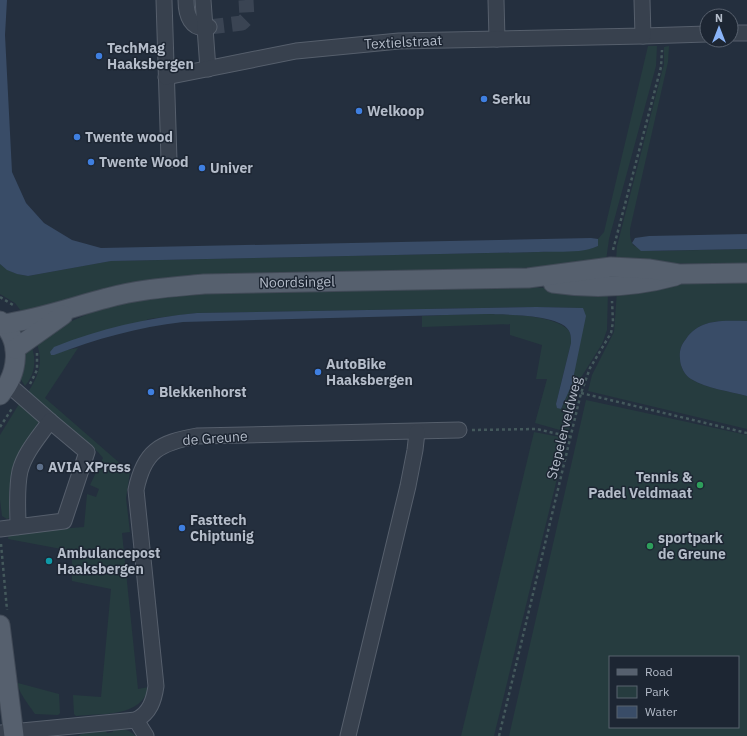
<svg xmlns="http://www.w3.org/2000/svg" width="747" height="736" font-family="'IBM Plex Sans',sans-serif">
<rect width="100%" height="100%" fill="#242f3e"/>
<!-- green -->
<g fill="#263c3f" fill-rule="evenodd">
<path d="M648,46h9l-1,20 -47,173 -3,22 -2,1 -110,8 -328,8 -24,3 -118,34 -9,-12 -15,-9v-30c9,8 17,10 28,12l82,-15 428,-9 54,-4 6,-2v-7l6,-7z"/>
<path d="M669,46l-1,16 -38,167c0,7 0,12 4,17l19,5 94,-2v15h-46l-85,-3 1,-15 47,-182v-17z"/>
<path d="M747,282v39c-22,0 -47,-3 -61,18 -5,6 -7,12 -6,20 0,7 5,17 11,20 17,10 38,12 56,17v33l-159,-38 4,-16 22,-43 3,-41 62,-7z"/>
<path d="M529,287l79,4 -1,39 -5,14 -20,32 -13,54 -2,2 -32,-9 12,-44h-11l6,-34 -32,-10v-11l-88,3v-11c29,-1 129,-9 147,15 2,3 2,8 2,12l-15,61 5,5 11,-25 11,-76 -47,-1 -339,6 -48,6 -83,31 12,-2 -33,50 85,74 -4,26 4,34 -8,1 16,156 11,-2c-8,31 -47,26 -73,29l-2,-2 -1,-19 28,2 10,-108 -39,-8v-30l-64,-12 1,-6 75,-6 3,-33 9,3 3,-8 -9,-4 13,-27 -5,-6 -70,-60c11,-17 16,-31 8,-50l22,-15 39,-17 33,-9 58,-8z"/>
<path d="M31,345c6,15 4,29 -6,41l-5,-8 1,-22z"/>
<path d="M586,400l161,35v301h-238zM610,657h128v70h-128z"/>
<polygon points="19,404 38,420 38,423 23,447 13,470 9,492 9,518 7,519 2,516 0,500 0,435"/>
<polygon points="534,432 565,438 566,442 494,736 461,736"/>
<path d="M18,683l41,11 1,19 -2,2 -23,-1c-5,-8 -18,-23 -17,-31z"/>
<path d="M105,728l2,5 6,-1v-4c9,0 15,1 23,8h-58l5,-3z"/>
</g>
<!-- water -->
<g fill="#394c67">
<path d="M0,0h7l-2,35 7,137 14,31 18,20 28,17 29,8 490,-10 7,1v7c-17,8 -42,5 -60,6l-427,9 -83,15 -11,-2 -10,-4 -7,-6z"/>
<polygon points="747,234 747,249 641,251 632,243 635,238 649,236"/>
<path d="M536,307l47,1 3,8 -14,68 -11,25 -4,-1 -1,-4 15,-61c0,-3 0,-7 -1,-10 -6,-20 -68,-18 -85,-19l-302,8c-45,5 -87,17 -129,33h-3l-1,-3 4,-5c47,-19 93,-29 143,-34z"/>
<path d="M747,321v75c-18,-5 -39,-7 -56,-17 -6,-3 -11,-13 -11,-20 -1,-8 1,-14 6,-20 14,-21 39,-18 61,-18z"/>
</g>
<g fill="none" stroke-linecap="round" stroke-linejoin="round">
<!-- minor-tunnel -->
<polyline stroke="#3a4453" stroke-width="15" stroke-dasharray="15 8" stroke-linecap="butt" points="209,27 242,23 247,18 246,0"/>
<!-- minor casing -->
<g stroke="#565f6c" stroke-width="17">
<g id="minor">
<polyline points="164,0 169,160"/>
<path d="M186,0c0,15 5,31 23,27"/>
<polyline points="203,0 208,69"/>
<polyline points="496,0 497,39"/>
<polyline points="731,33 747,33"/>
<polyline points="643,36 707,34"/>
<polyline points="166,77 296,51 399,41 643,36 642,0"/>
<polyline points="9,385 50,421"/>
<path d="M0,529l64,-8 23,-69 -37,-31c-11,16 -25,31 -30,50 -4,18 -2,38 -2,56"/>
<polyline points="0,733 136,720"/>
<path d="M146,736l-10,-16c14,-7 18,-20 20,-34l-20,-196c8,-39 23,-47 61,-54l262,-6"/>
<polyline points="348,736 408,486 415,450 417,432"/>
</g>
</g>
<!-- major casing -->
<g stroke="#414a57" stroke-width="21">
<g id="major">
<path d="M553,283c40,6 82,4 122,-7"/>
<path d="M0,321c23,20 18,53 0,74"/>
<path d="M3,324c37,-5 69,-17 104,-26 32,-9 65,-11 97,-14l324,-6 83,-11 39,2 30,5 67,-1"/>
<polyline points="15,349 63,315"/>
<polyline points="0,625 14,736"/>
</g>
</g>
<!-- path -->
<g stroke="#44595c" stroke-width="2.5" stroke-dasharray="3 3" stroke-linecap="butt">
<polyline points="613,250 661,67 662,50"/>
<polyline points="0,297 13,305"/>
<polyline points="30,384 37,370 37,353"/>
<polyline points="581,393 747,433"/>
<polyline points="0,427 13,407"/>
<polyline points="472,430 537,429 571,437"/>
<polyline points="1,544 7,610"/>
<polyline points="499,736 581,393 590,368 611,333 613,322 612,301"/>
</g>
<!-- minor -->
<use href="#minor" stroke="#38414e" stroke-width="15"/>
<!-- major -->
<use href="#major" stroke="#56606e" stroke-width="19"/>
</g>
<!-- markers -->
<g fill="#3f7fe0" stroke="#1d2633" stroke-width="1.5">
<circle cx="99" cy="56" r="4"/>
<circle cx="484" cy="99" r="4"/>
<circle cx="359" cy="111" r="4"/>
<circle cx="77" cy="137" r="4"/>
<circle cx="91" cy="162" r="4"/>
<circle cx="202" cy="168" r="4"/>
<circle cx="318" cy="372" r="4"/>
<circle cx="151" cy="392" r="4"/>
<circle cx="182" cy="528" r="4"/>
</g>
<circle fill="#5c6f8a" stroke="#1d2633" stroke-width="1.5" cx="40" cy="467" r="4"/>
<g fill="#2e9e5b" stroke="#1d2633" stroke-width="1.5">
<circle cx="700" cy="485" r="4"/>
<circle cx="650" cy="546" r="4"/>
</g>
<circle fill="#0f9aa8" stroke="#1d2633" stroke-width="1.5" cx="49" cy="561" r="4"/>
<g text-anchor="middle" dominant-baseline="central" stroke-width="3" stroke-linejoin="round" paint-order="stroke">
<!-- street labels -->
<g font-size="14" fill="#b4bcc9" stroke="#1d2633">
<text transform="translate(403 42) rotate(-3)">Textielstraat</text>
<text transform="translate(297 282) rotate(-1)">Noordsingel</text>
<text transform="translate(564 428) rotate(-76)">Stepelerveldweg</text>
<text transform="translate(215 438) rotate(-4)">de Greune</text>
</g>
<!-- poi labels -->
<g font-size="14" font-weight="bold" fill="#b4bcc9" stroke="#1d2633" text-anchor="start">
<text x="107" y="48">TechMag<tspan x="107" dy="16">Haaksbergen</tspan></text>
<text x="492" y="99">Serku</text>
<text x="367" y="111">Welkoop</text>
<text x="85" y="137">Twente wood</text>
<text x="99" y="162">Twente Wood</text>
<text x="210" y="168">Univer</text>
<text x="326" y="364">AutoBike<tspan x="326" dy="16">Haaksbergen</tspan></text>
<text x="159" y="392">Blekkenhorst</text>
<text x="48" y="467">AVIA XPress</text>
<text x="692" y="477" text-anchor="end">Tennis &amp;<tspan x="692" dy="16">Padel Veldmaat</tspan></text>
<text x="190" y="520">Fasttech<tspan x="190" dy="16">Chiptunig</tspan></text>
<text x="658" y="538">sportpark<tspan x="658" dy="16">de Greune</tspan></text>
<text x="57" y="553">Ambulancepost<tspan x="57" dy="16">Haaksbergen</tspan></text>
</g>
</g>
<!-- legend -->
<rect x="609" y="656" width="130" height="72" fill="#1d2633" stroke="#59626f"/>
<rect x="617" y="669" width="20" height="6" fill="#56606e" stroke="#59626f"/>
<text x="645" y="676" font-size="12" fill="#b4bcc9">Road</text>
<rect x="617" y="686" width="20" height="12" fill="#263c3f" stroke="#59626f"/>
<text x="645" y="696" font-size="12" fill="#b4bcc9">Park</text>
<rect x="617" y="706" width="20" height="12" fill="#394c67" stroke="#59626f"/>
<text x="645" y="716" font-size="12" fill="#b4bcc9">Water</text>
<!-- north arrow -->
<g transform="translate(719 28)"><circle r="19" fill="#1d2633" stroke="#59626f"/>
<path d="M0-3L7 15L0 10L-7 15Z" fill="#8ab4f8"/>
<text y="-6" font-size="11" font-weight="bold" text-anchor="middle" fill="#b4bcc9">N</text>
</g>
</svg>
